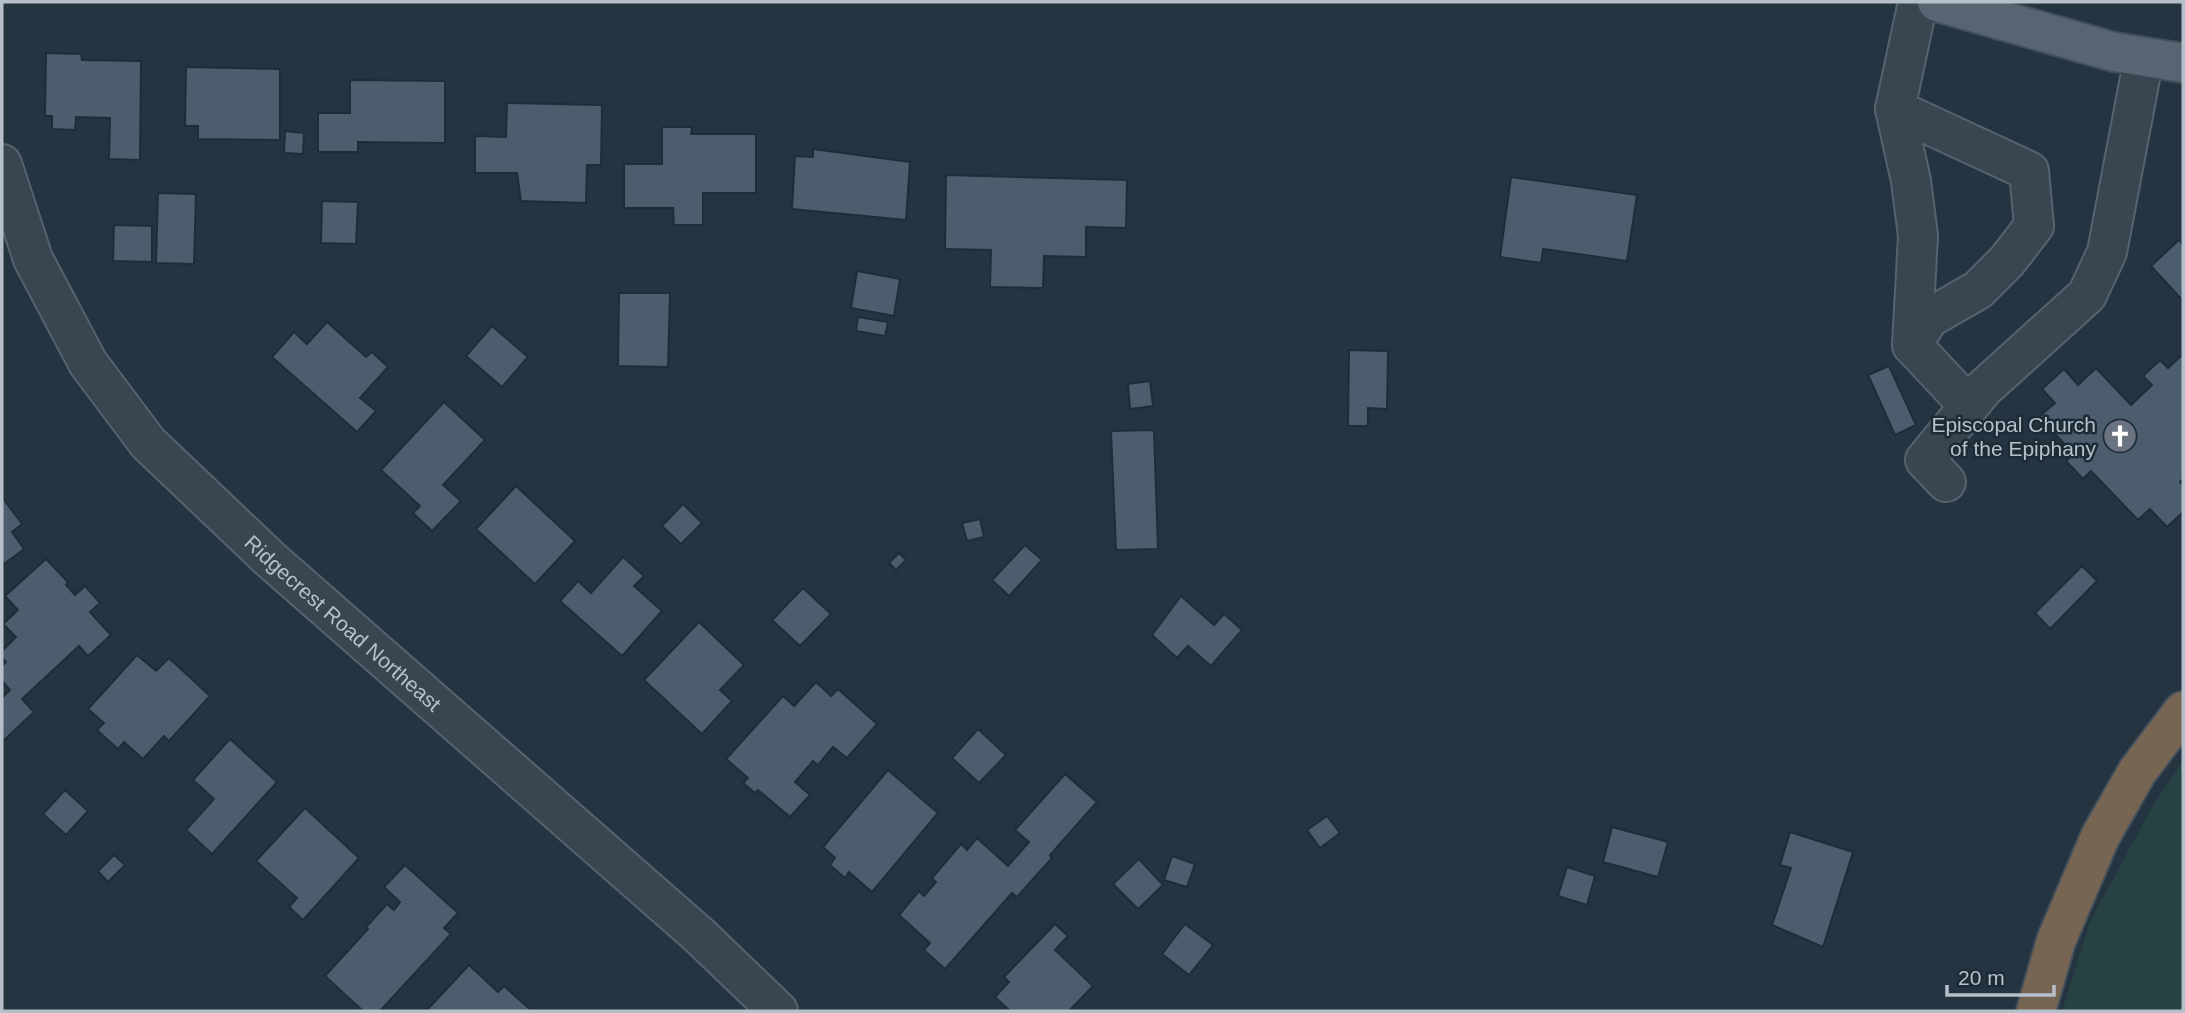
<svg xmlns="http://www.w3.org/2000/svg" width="2185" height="1013" font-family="Helvetica,sans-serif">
<rect width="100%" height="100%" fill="#243441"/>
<!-- green -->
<polygon fill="#264242" points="2183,761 2183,1011 2062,1011 2090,922 2152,807"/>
<!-- building -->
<g fill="#4c5e6d" stroke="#1f2d38" stroke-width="2">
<polygon points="46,53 81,54 82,60 141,61 140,160 109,159 110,118 76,117 75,130 52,129 52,116 45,116"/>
<polygon points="186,67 280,69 280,140 198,139 198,126 185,126"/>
<polygon points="350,80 445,81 445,143 358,142 358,152 318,152 318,113 350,113"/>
<polygon points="507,103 602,105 601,165 587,165 586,203 521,201 517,173 475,173 475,136 506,137"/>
<polygon points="662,127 692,127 691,134 756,134 756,193 703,193 703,225 674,225 673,208 624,208 624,164 662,164"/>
<polygon points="285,131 304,133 303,154 284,153"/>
<polygon points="813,149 910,162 906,220 792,209 795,156 813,157"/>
<polygon points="946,175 1127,180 1126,228 1086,227 1086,257 1044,256 1043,288 990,287 991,250 945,249"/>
<polygon points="1511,177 1637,195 1627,261 1543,249 1541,263 1500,257"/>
<polygon points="158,193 196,194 194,264 156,263"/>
<polygon points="322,201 358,202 356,244 321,243"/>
<polygon points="114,225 152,226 152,262 113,261"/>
<polygon points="2179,240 2183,245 2183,301 2151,266"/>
<polygon points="857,271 900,279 894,316 851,308"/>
<polygon points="619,293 670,293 668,367 618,366"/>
<polygon points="858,317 888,322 885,336 856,331"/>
<polygon points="327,322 366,357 372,352 388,367 360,398 376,411 357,432 272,357 294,332 307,344"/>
<polygon points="492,326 528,357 502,387 466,356"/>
<polygon points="1349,350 1388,351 1387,409 1368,408 1368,426 1348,426"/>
<polygon points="2183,354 2183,479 2180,482 2183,485 2183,512 2167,527 2150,509 2138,520 2091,471 2083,479 2066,461 2074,454 2039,417 2055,403 2042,389 2064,369 2078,385 2096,368 2131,405 2152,385 2143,376 2160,360 2168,368"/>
<polygon points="1889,366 1916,425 1895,435 1868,375"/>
<polygon points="1150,381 1153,406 1130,409 1128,384"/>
<polygon points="444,402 485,440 443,485 461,501 432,531 413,513 420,506 381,470"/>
<polygon points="1154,430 1158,549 1116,550 1111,431"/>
<polygon points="516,486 575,541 535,584 476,529"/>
<polygon points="2,497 22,524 12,532 24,549 4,564 2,561"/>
<polygon points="683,504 702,523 681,544 662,526"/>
<polygon points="980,519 984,537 967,541 962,523"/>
<polygon points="1025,545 1042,560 1009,596 992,580"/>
<polygon points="899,553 906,560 896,570 889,563"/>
<polygon points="623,557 644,576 634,586 662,611 622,656 560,601 578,581 591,593"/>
<polygon points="46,559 68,582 66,585 75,595 85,586 100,603 90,612 111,635 88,656 79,646 22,699 34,712 2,742 2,698 10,690 2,681 2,666 6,662 2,657 2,651 16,637 3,624 18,610 5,596"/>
<polygon points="2082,566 2097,581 2050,629 2035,613"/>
<polygon points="803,588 831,614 800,646 772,620"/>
<polygon points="1181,596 1214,625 1224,614 1242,630 1211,666 1188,646 1177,658 1152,635"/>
<polygon points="699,622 744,665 720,690 732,701 702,734 644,680"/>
<polygon points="137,655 156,671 169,658 210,696 169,741 164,736 143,759 124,742 118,749 97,730 104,723 88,709"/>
<polygon points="816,682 831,696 838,689 877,724 847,758 833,747 818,765 813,761 795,782 810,795 790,817 758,790 755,793 743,783 748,778 726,759 783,696 794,706"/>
<polygon points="978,729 1006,755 979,783 952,758"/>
<polygon points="230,739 277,782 212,854 186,830 214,799 193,780"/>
<polygon points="888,770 938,813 872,892 849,872 845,878 830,865 835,858 823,847"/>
<polygon points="1065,774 1097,802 1050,855 1052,858 1017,897 1012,893 945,969 924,950 930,943 899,915 919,891 924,896 936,882 932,878 961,844 967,850 977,838 1008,866 1029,842 1015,830"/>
<polygon points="65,790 88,811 66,835 43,814"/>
<polygon points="305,808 359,858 303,920 289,907 297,898 256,861"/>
<polygon points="1327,816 1340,833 1320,848 1307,830"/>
<polygon points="1612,827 1668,842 1658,877 1603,862"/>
<polygon points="1790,832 1853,852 1823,947 1772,925 1791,868 1780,865"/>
<polygon points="114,855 125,865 108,882 98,871"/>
<polygon points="1172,856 1195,864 1187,887 1164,880"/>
<polygon points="1139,859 1163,885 1138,909 1113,884"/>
<polygon points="405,865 458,913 444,928 451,934 380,1011 363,1011 325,976 368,929 366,927 387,904 394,910 400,902 384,887"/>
<polygon points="1567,867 1595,876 1587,905 1558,896"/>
<polygon points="1055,924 1068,936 1055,950 1093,986 1069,1011 1010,1011 995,997 1009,982 1004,977"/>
<polygon points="1185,924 1213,945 1189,975 1162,954"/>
<polygon points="469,965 498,992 504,986 532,1011 426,1011"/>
</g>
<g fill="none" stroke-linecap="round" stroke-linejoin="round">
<!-- minor casing -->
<g stroke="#56636e" stroke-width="42">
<g id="minor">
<polyline points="1918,2 1895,109 2029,171 2034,226 2007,261 1978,290 1929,318 1912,345 1969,406"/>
<polyline points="1895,109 1911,181 1918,236 1912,345"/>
<path id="s1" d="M2,164l31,95 55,104 60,80 122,116 430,377 78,75"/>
<polyline points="1946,482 1925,460 1983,389 2087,295 2107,252 2144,57"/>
</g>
</g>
<!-- major casing -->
<g stroke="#424f5a" stroke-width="42">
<polyline id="major" points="1937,2 2114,52 2183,63"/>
</g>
<!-- highway casing -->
<g stroke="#43505b" stroke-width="42">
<polyline id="highway" points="2036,1011 2056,941 2100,837 2137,772 2183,711"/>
</g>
<!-- minor -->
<use href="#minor" stroke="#384651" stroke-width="38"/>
<!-- major -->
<use href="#major" stroke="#566571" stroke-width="38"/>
<!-- highway -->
<use href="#highway" stroke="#776554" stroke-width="38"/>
</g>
<!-- icons -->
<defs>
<g id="church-disc" transform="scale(1.75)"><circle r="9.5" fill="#6b7280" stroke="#1d2b36"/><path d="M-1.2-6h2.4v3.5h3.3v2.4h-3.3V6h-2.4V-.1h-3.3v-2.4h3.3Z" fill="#fff"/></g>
</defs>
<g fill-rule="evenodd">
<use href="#church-disc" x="2120" y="436"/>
</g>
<g text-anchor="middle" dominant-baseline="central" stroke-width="5" stroke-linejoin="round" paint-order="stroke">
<!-- poi labels -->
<g font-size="21" fill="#b5c0cb" stroke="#1d2b36" text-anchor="end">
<text x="2096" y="424">Episcopal Church<tspan x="2096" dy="24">of the Epiphany</tspan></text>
</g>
<!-- street labels -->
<g font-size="21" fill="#b5c0cb" stroke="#1d2b36">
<text stroke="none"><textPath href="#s1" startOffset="583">Ridgecrest Road Northeast</textPath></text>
</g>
</g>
<!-- border -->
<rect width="2185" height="1013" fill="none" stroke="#b5c0cb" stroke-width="7"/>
<!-- scale -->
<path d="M1947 985v10h107v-10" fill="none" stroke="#b5c0cb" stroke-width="3.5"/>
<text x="1958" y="985" font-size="21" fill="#b5c0cb" stroke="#1d2b36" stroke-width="5" paint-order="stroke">20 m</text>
</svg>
